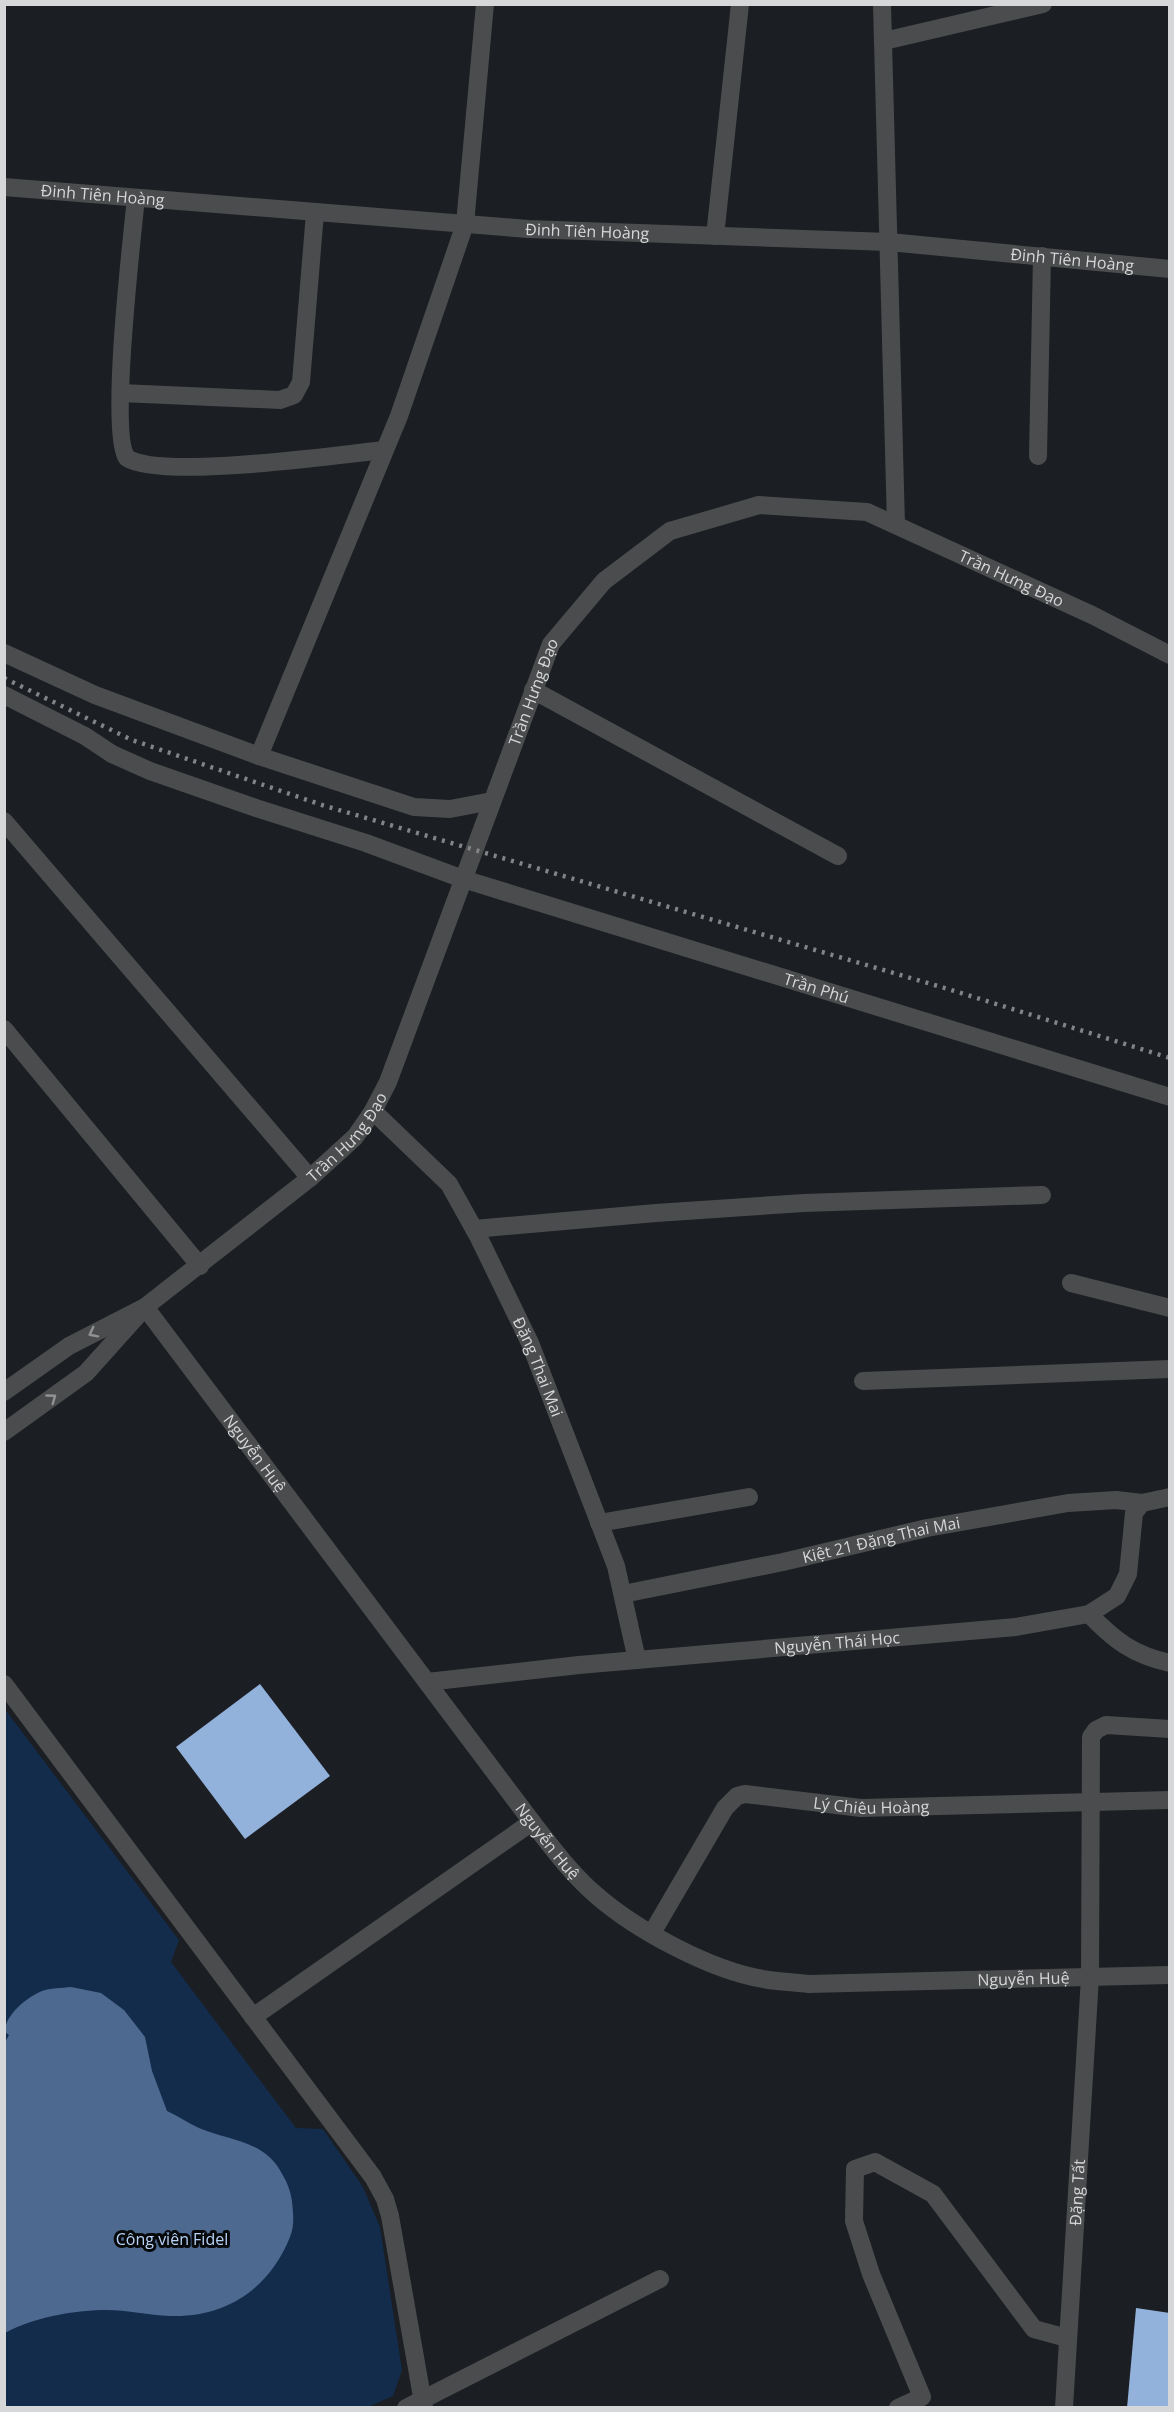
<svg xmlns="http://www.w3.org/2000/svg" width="1174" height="2412" font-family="'Open Sans',sans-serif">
<rect width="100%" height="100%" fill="#1b1e22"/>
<!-- green -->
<polygon fill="#132c4c" points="4,1708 179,1940 171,1962 296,2128 323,2129 363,2187 380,2227 402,2370 393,2396 366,2408 5,2407"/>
<!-- water -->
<path fill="#4d698f" d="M71,1987l30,6 23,17 21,27 7,34 15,40c11,5 21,12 32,17 30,13 65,12 82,44 6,10 9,17 11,29 1,13 3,23 -2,36 -21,52 -64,81 -120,79 -23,-1 -46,-7 -69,-6 -31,1 -69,8 -96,23l-1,-289 5,-9 -4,-3c-1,-16 22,-35 37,-41 8,-3 20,-3 29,-4z"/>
<!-- building -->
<g fill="#92b1db">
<polygon points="260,1684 330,1776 245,1839 176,1747"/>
<polygon points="1136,2308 1170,2313 1170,2408 1127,2408"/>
</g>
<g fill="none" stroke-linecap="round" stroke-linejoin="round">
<!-- minor -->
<g stroke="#4b4c4e" stroke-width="18">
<polyline points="884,41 1043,4"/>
<path id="s1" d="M4,187l524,42 361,13 281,27"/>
<path d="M136,198c-4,39 -27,237 -9,260 34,22 209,-3 257,-8"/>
<polyline points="715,236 740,4"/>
<polyline points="121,393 280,400 294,395 301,382 315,213"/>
<polyline points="1038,456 1042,256"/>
<polyline points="4,653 95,695 259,756 414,807 450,809 492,801"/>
<polyline points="533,690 838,856"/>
<path id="s2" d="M4,695l81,41 27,18 38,17 106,37 110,35 97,36 707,218"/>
<polyline points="259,756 399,416 465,224 485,4"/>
<polyline points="4,821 310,1178"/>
<polyline points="4,1029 200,1266"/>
<path id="s3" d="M373,1111l76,73 30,54 51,105 86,223 21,94"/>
<polyline points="474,1229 656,1213 804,1203 1042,1195"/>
<polyline points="1071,1283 1170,1308"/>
<polyline points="863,1381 1170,1369"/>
<polyline points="599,1523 749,1497"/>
<path id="s4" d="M623,1594l160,-32 144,-34 141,-25 48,-3 26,3"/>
<path d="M1089,1614c25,26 44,41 81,49"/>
<path id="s5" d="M427,1682l152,-17 437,-38 73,-13 28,-18 11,-22 6,-61 8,-10 28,-6"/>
<polyline points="4,1684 373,2177 385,2199 390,2216 424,2408"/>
<path id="s6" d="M652,1933l73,-125 12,-12 8,-2 116,14 309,-8"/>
<polyline points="253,2017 532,1822"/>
<polyline points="406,2408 660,2279"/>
<polyline points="898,2408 922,2397 871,2274 854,2221 855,2169 875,2162 933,2194 1034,2329 1067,2338"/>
<path id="s7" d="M1064,2408l26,-431 1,-240 5,-7 10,-5 64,4"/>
</g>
<!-- tertiary -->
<g stroke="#4b4c4e" stroke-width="18">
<polyline points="882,4 896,525"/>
<path id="s8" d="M145,1307l387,515c20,25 39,52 64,73 40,35 114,75 167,84 15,3 31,3 46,5l361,-9"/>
<path id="s9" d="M4,1392l65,-46 76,-39 165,-129 45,-41 18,-26 15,-29 163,-438 53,-63 66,-50 89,-26 108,7 225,103 78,40"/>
<polyline points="4,1432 86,1373 138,1315"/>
</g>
<!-- rail -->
<polyline stroke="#828487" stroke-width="4.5" stroke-dasharray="3 6" stroke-linecap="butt" points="4,678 132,740 322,805 948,989 1170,1058"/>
</g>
<!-- one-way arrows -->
<defs><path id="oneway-chevron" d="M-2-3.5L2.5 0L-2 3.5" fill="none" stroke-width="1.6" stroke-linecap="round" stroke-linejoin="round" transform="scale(1.5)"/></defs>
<g stroke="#909294">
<use href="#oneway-chevron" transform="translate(93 1333) rotate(153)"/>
<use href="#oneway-chevron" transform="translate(52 1398) rotate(-36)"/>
</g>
<g text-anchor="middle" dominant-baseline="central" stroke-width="6" stroke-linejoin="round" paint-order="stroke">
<!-- street labels -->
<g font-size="16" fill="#d5d7d9" stroke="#07080a">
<text stroke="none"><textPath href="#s1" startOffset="99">Đinh Tiên Hoàng</textPath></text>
<text stroke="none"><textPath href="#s1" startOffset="585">Đinh Tiên Hoàng</textPath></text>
<text stroke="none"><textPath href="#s1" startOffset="1071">Đinh Tiên Hoàng</textPath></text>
<text stroke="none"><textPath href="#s9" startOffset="1492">Trần Hưng Đạo</textPath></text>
<text stroke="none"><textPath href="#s9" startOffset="916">Trần Hưng Đạo</textPath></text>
<text stroke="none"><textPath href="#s2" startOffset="866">Trần Phú</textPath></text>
<text stroke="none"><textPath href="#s9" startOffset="430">Trần Hưng Đạo</textPath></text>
<text stroke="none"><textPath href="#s3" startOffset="309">Đặng Thai Mai</textPath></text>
<text stroke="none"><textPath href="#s8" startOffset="183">Nguyễn Huệ</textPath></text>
<text stroke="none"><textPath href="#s4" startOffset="264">Kiệt 21 Đặng Thai Mai</textPath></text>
<text stroke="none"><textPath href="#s5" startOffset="412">Nguyễn Thái Học</textPath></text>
<text stroke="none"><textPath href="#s6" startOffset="297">Lý Chiêu Hoàng</textPath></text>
<text stroke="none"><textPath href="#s8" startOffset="669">Nguyễn Huệ</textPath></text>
<text stroke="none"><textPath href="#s8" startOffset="1191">Nguyễn Huệ</textPath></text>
<text stroke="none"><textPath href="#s7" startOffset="216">Đặng Tất</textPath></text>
</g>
<!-- park labels -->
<g font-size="16" fill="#b7d3f8" stroke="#07080a">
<text x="172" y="2239">Công viên Fidel</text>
</g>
</g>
<!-- border -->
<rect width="1174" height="2412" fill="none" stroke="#d5d7d9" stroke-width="12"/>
</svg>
